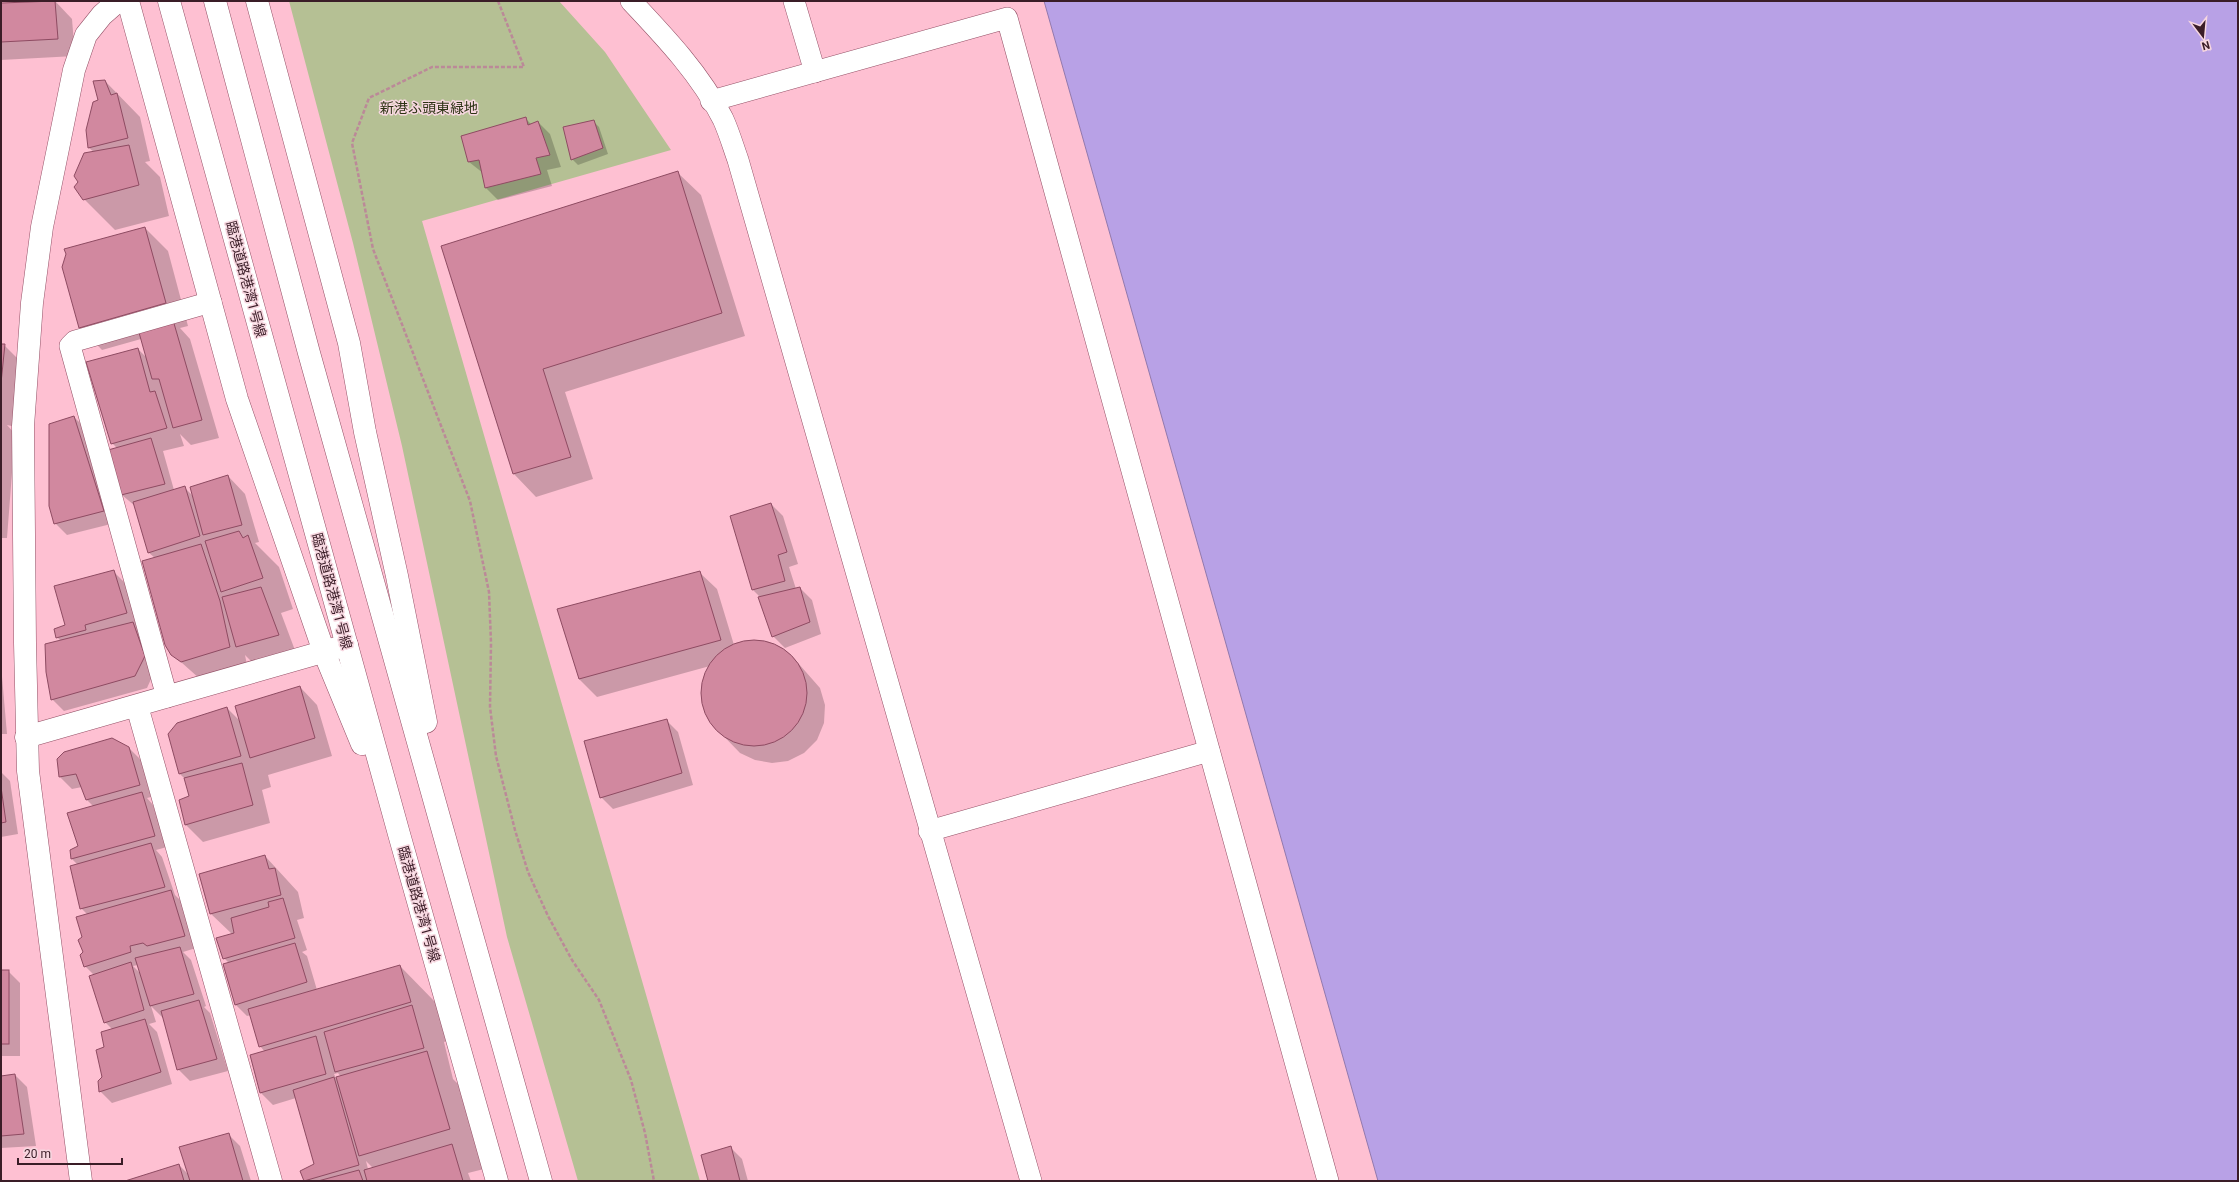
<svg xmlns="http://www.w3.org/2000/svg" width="2239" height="1182" font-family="Roboto,'Noto Sans JP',sans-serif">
<rect width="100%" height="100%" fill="#fec0d2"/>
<!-- green -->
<polygon fill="#b5c094" points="289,1 559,1 605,52 671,150 422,221 700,1181 578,1181 507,937 402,446 353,243"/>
<!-- water -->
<polygon fill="#b8a1e6" stroke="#9279ad" points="1044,1 2238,1 2238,1181 1378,1181"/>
<!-- shadow -->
<g fill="#0003" fill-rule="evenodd">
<polygon points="55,1 72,19 75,56 1,60 1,4"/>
<polygon points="105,81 140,117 150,161 145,162 160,177 169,216 115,230 84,199 94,152 89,148 87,130"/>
<polygon points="526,119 532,125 538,122 550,134 561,167 547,170 552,186 498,200 486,188 483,173 469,162"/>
<polygon points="593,121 599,127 608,154 578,165 572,159"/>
<polygon points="678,173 701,195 745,336 565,392 593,479 536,497 514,474 442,247"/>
<polygon points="145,228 168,251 188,326 180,328 190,339 219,438 191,445 180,434 184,446 163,451 174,490 184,487 193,496 228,476 245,494 259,542 255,543 279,567 293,609 281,613 296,653 254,664 245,655 247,665 200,679 172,654 155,558 148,552 135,506 122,495 117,448 112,443 138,349 147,358 141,339 102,350 80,327"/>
<polygon points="1,345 4,345 22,363 16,427 7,425 15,434 7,538 1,538"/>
<polygon points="74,417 86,429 115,523 67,535 55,523"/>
<polygon points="771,504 783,516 798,564 789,567 796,589 800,588 812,600 821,634 785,648 773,636 761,598 753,590"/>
<polygon points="113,571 125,583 138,625 136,626 145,635 156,668 147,688 64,711 52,699 48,685 46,645 61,641 57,637"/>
<polygon points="699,572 717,589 734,645 740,642 758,640 776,645 791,655 820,688 825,705 824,723 817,740 804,753 788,761 772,763 755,760 740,753 711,723 704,708 702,691 705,675 710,666 597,697 579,679 558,610"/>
<polygon points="1,665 7,734 1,734"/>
<polygon points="300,687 317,705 332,756 268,775 271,787 262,790 270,823 203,842 185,824 191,797 185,779 180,774 169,734 227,708 240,721"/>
<polygon points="666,720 678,732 693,785 613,809 601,797"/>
<path d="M129,748l12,12 10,37 -4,1 6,7 14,42 -11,3 6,7 13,38 8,8 13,45 -13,4 8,8 15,46 -2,1 6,6 18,58 -38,10 -12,-12 -15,-51 -12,-12 5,16 -7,2 8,8 15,52 -60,19 -12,-12 5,-43 8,-18 -8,-8 -11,-47 -9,-9 -2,-29 5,-22 -7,-7 -3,-43 -6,-6 8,-12 14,-40 -8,-8 -4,-12 -10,2 -12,-12zM138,965l3,9 -8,-8z"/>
<polygon points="1,772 10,781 18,834 1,837"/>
<path d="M265,856l33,36 6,26 -7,2 10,30 -5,2 5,4 10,34 83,-24 38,39 11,35 -5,2 9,37 12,12 23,77 -20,5 3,8 -166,-1 10,-15 -19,-67 -23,7 -12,-12 -10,-37 14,-4 -5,-6 -9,-31 -4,1 -12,-12 -6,-41 -5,-5 8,-24 -22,-21zM338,1073l3,4 -2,7 -5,-10zM366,1161l7,7 -5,1z"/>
<polygon points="1,971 8,971 20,983 20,1056 1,1056"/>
<polygon points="15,1075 27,1087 36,1146 1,1148 1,1077"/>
<polygon points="228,1134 240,1146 251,1181 128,1181 179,1165 189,1175"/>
<polygon points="730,1147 742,1159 748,1181 709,1181"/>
</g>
<!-- building -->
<g fill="#d1889f" stroke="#8e4b62">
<polygon points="55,1 58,39 1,42 1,3"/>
<polygon points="105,80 111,95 117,93 128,138 88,148 86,130 93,102 98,100 93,81"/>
<polygon points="526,117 528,125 538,121 550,155 536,158 541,174 485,188 479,160 468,162 461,136"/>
<polygon points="594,120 603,148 571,160 563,127"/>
<polygon points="129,145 139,185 83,200 74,187 78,182 74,176 84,153"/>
<polygon points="678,171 722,313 543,369 571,457 513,474 441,246"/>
<polygon points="145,227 166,303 79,328 62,267 66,254 64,249"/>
<polygon points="173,320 202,420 173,428 159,379 152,379 138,329"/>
<polygon points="1,344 5,344 1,383"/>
<polygon points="138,348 150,392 155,391 167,428 111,444 86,362"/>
<polygon points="74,416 104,511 54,524 49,506 49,424"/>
<polygon points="151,438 165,484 121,495 108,450"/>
<polygon points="228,475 242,525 203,535 190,487"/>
<polygon points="185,486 200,536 148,553 133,502"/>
<polygon points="771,503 787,552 778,555 785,581 752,590 730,516"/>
<polygon points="239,531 243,538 248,535 263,578 221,592 205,541"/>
<polygon points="201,544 220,601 230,647 181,662 171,655 165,645 142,561"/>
<polygon points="114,570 127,613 85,625 86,630 56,638 54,629 65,625 54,586"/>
<polygon points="700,571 721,640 579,679 557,609"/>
<polygon points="261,587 279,635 236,647 222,597"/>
<polygon points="800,587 810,622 772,637 758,597"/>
<polygon points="133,622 145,656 135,676 51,700 46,672 45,644"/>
<circle cx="754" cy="693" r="53"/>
<polygon points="300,686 315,738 250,758 235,706"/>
<polygon points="227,707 241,756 179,774 168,734 177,723"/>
<polygon points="667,719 682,773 600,798 584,741"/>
<polygon points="112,738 129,747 140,785 86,800 76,774 59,777 57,759 64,752"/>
<polygon points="242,763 253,805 185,825 179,800 189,796 184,778"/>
<polygon points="1,787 6,822 1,823"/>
<polygon points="142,792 155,836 71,859 70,850 78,846 67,813"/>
<polygon points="151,843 165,887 80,909 70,866"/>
<polygon points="265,855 269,869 275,868 281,895 210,914 199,874"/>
<polygon points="171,890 185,936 147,946 143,943 130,946 131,952 84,967 80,955 83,952 78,940 82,937 76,917"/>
<polygon points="283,898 295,938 223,959 216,938 234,933 231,918 269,907 268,902"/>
<polygon points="295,943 307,982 235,1005 223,964"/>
<polygon points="180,947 194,994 150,1006 135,958"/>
<polygon points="131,962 144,1010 104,1023 89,976"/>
<polygon points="400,965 411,1002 259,1047 248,1009"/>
<rect x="1" y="970" width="8" height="74"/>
<polygon points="199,1000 217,1059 177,1070 161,1011"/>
<polygon points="412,1005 424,1048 335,1072 324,1032"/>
<polygon points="145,1019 161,1072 99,1092 98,1081 102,1077 96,1050 104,1047 101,1032"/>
<polygon points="316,1036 326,1074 260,1093 250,1055"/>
<polygon points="427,1051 450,1129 359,1156 336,1077"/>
<polygon points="15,1074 24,1134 1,1136 1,1076"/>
<polygon points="334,1077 359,1165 304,1181 300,1171 314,1164 293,1090"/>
<polygon points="229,1133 243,1181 190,1181 179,1147"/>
<polygon points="452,1144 463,1181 367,1181 364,1170"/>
<polygon points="731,1146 740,1181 708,1181 701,1155"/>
<polygon points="179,1164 184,1181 125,1181"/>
<polygon points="359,1170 363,1181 318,1181"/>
</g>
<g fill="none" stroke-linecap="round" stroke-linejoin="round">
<!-- service casing -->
<g stroke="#935066" stroke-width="22">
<g id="service">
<path d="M631,1c34,36 70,74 92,118 6,13 10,27 15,41l293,1021"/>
<polyline points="794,1 815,72"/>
<polyline points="711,101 1007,18 1328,1181"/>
<polyline points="167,697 70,346 75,341 211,302"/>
<polyline points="929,831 1209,751"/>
</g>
</g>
<!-- minor casing -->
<g stroke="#935066" stroke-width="23">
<g id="minor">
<polyline points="137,706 271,1181"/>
<polyline points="26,737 347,645"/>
</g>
</g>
<!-- tertiary casing -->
<g stroke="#935066" stroke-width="23">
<g id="tertiary">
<polyline points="128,1 237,399 324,652 362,744"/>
<polyline points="169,1 399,834 497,1181"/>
<polyline points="215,1 309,353 541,1181"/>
<polyline points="257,1 349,343 365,432 397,576 426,722"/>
<polyline points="81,1181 28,771 25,643 23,426 32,303 42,227 74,70 86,35 102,15 118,1"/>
</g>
</g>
<!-- path -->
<polyline stroke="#bb8998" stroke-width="2.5" stroke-dasharray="4 2" stroke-linecap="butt" points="498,1 524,67 432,67 369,98 352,143 373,249 470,501 489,592 491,643 490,707 496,756 515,830 528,872 548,916 572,960 599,1000 631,1080 645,1133 654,1181"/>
<!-- service -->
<use href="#service" stroke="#fff" stroke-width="21"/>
<!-- minor -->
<use href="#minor" stroke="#fff" stroke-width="22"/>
<!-- tertiary -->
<use href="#tertiary" stroke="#fff" stroke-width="22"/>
</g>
<g text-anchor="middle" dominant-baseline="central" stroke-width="3" stroke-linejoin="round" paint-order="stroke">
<!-- park labels -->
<g font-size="14" fill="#2c3313" stroke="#f7d7e0">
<text x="429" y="108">新港ふ頭東緑地</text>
</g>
<!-- street labels -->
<g font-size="14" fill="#3a1d27" stroke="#f7d7e0">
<text transform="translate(246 279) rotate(75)">臨港道路港湾1号線</text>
<text transform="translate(332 591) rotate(75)">臨港道路港湾1号線</text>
<text transform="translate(419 904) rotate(74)">臨港道路港湾1号線</text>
</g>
</g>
<!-- border -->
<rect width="2239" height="1182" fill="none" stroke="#3a1d27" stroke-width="4"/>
<!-- north arrow -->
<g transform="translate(2203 36) rotate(164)" stroke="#f7d7e0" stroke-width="3" paint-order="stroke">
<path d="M0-3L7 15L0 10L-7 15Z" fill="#3a1d27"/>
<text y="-6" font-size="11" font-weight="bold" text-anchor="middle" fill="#3a1d27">N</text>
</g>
<!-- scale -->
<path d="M18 1158v6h104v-6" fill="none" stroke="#3a1d27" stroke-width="2"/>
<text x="24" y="1158" font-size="12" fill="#3a1d27" stroke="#f7d7e0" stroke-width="3" paint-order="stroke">20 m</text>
</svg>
